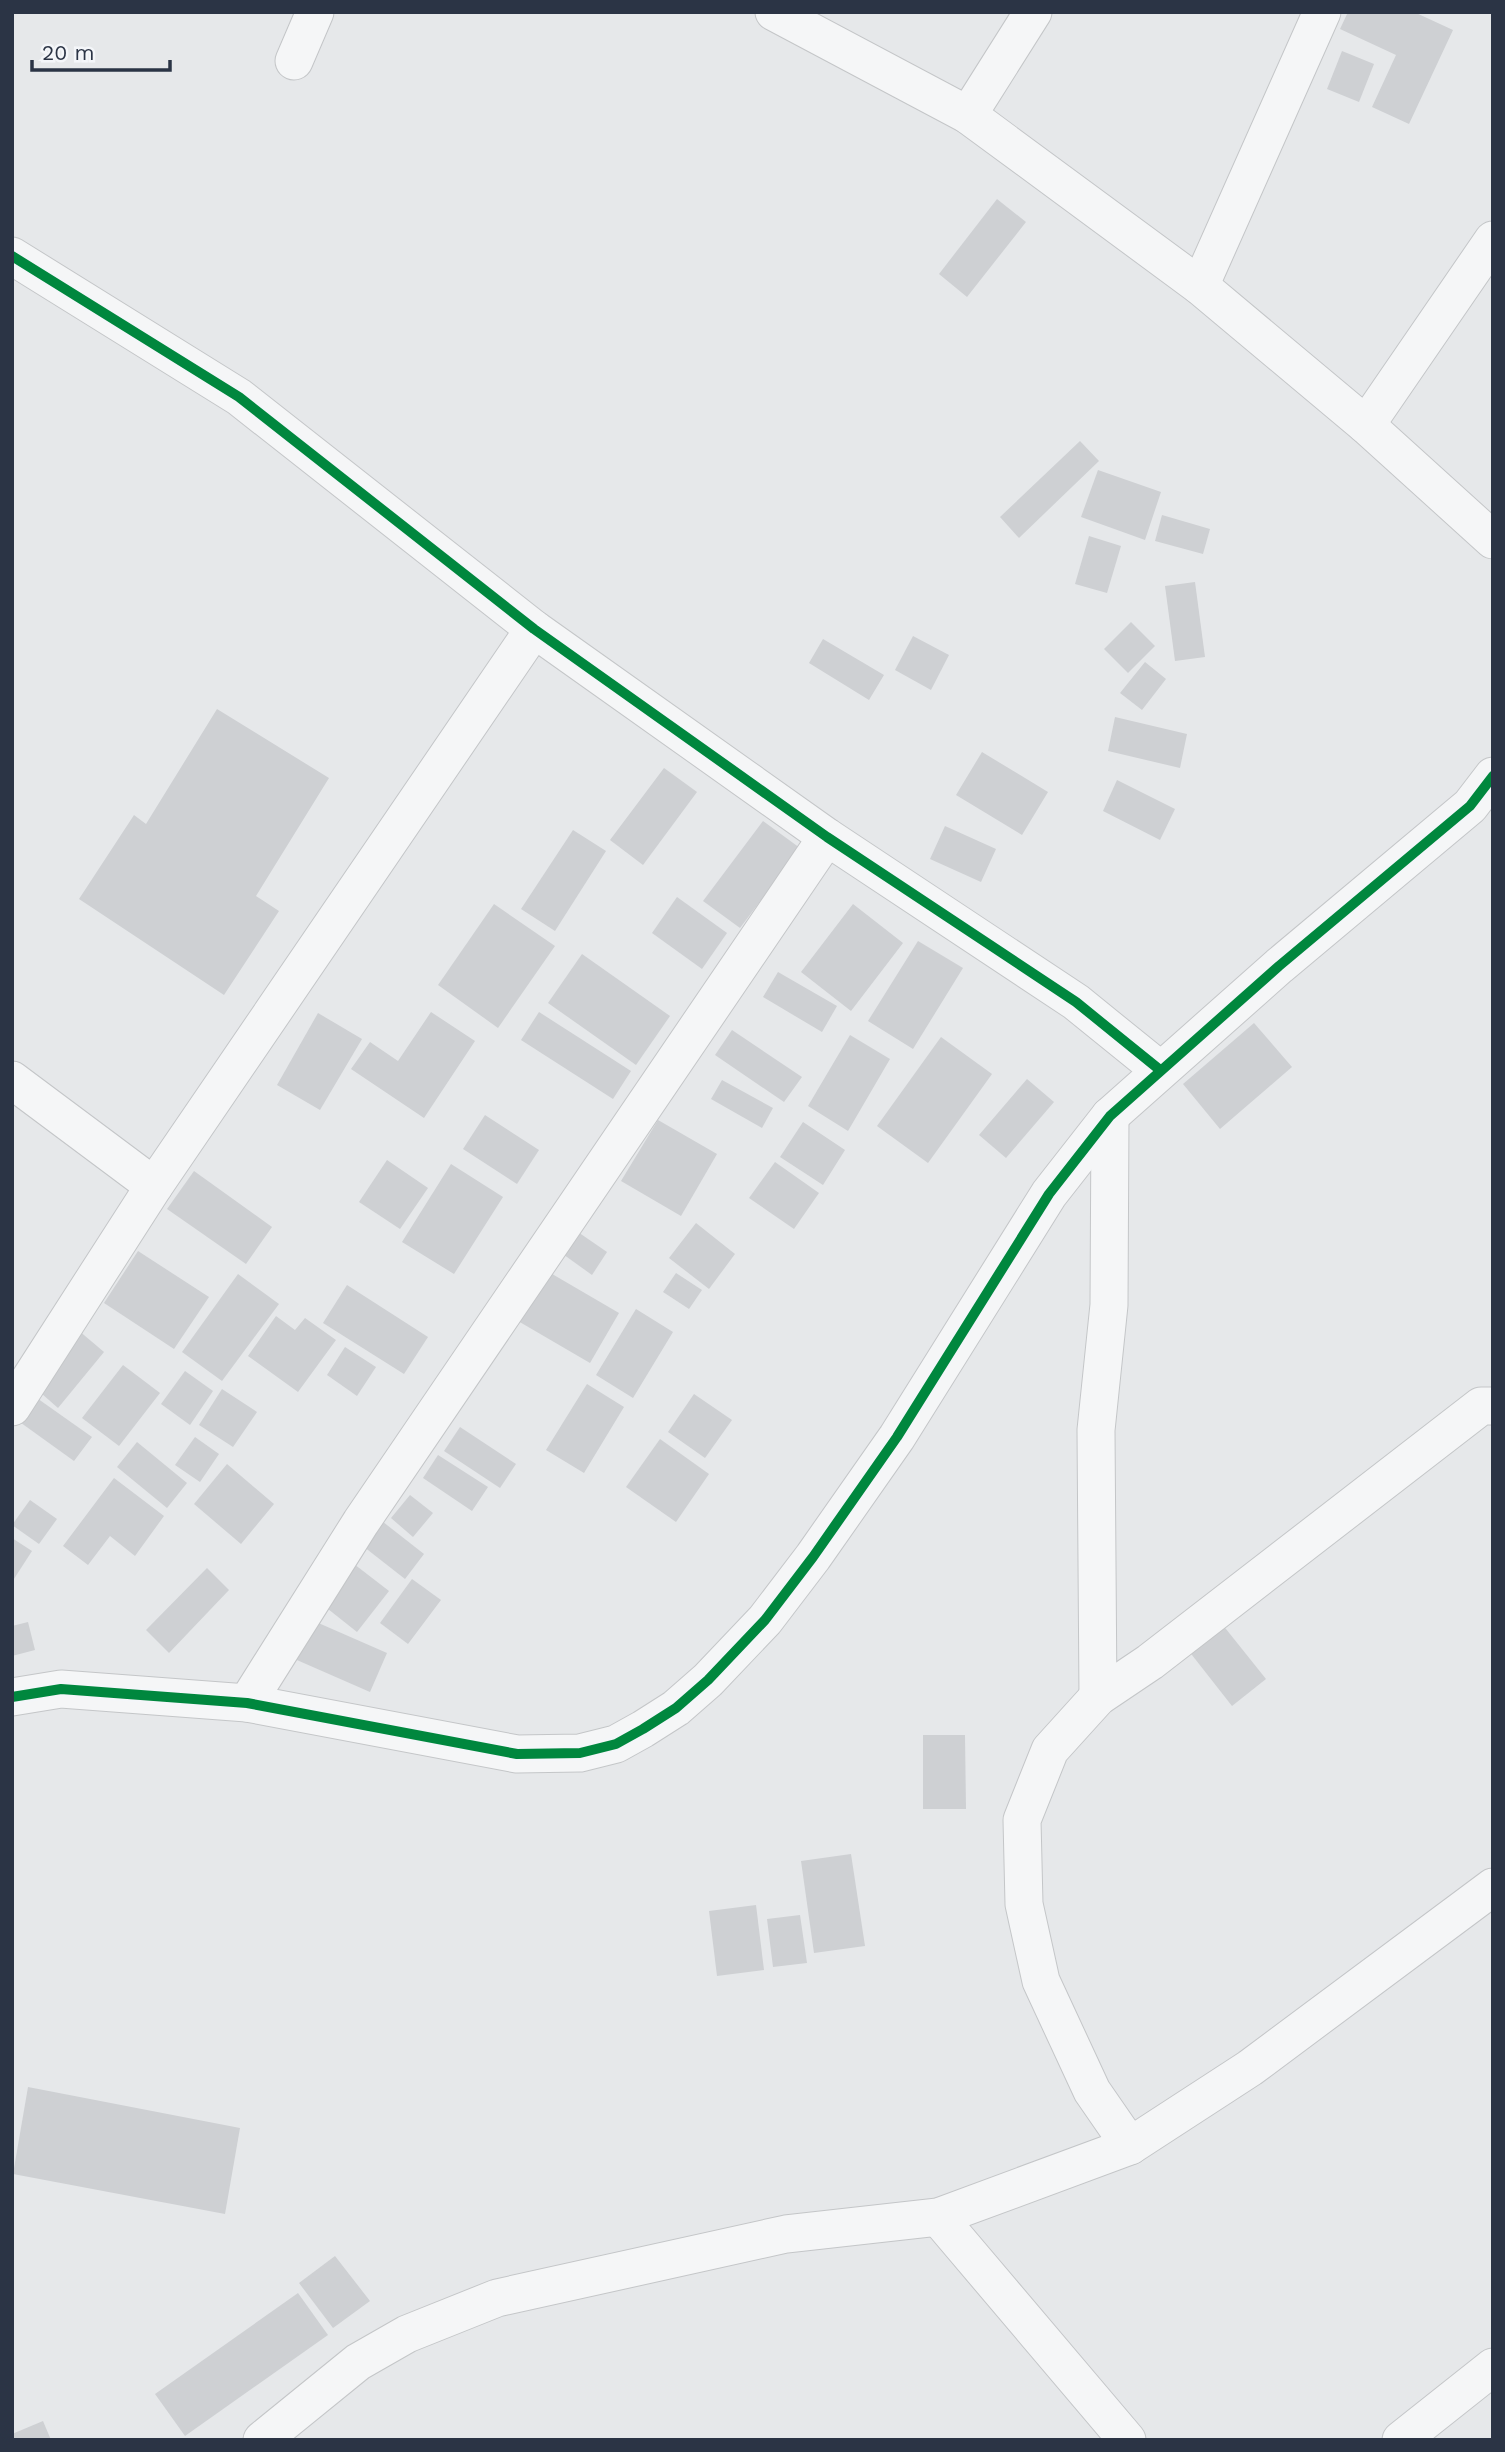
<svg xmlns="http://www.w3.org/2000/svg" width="1505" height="2452" font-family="'Work Sans',sans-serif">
<rect width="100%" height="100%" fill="#e6e8ea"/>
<!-- building -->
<g fill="#ced0d3">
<polygon points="1348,12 1414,12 1453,30 1409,124 1372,107 1396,55 1340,29"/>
<polygon points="1342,51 1374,64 1359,102 1327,89"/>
<polygon points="997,199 1026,222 967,297 939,274"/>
<polygon points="1080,441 1099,461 1019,538 1000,517"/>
<polygon points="1098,470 1161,492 1145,540 1081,517"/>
<polygon points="1162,515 1210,529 1203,554 1155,541"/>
<polygon points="1089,536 1121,546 1107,593 1075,584"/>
<polygon points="1195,582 1205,657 1175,661 1165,586"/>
<polygon points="1131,622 1155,646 1128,673 1104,649"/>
<polygon points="913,636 949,655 931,690 895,670"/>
<polygon points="823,639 884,675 869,700 809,663"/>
<polygon points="1145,662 1166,679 1142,710 1120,693"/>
<polygon points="217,709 329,778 256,896 279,911 224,995 79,899 134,815 146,824"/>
<polygon points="1115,717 1187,734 1180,768 1108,751"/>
<polygon points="982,752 1048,792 1022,835 956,795"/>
<polygon points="664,768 697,792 643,865 610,840"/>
<polygon points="1117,780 1175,809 1160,840 1103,811"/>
<polygon points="763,821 800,848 740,928 703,901"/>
<polygon points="945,826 996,849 981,882 930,859"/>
<polygon points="573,830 606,851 555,931 521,909"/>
<polygon points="677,897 727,933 702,969 652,933"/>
<polygon points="494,904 555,946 498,1028 438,985"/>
<polygon points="853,904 903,943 851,1011 801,972"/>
<polygon points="918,941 963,968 913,1049 868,1021"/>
<polygon points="582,954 670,1016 636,1065 548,1003"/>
<polygon points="778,972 837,1006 822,1032 763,997"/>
<polygon points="431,1012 475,1041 424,1118 351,1069 370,1042 398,1061"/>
<polygon points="539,1012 631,1071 613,1099 521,1040"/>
<polygon points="318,1013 362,1039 320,1110 277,1085"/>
<polygon points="1254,1023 1292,1067 1220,1129 1183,1084"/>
<polygon points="732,1030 802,1077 784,1102 715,1055"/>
<polygon points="850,1035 890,1059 848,1131 808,1106"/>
<polygon points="941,1037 992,1074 928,1163 877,1126"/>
<polygon points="1027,1079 1054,1102 1006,1158 979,1135"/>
<polygon points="722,1080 773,1108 762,1128 711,1099"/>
<polygon points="485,1115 539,1150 517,1184 463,1149"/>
<polygon points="658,1120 717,1154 681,1216 621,1181"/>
<polygon points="803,1122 845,1150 823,1185 780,1157"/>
<polygon points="387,1160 428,1188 400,1229 359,1202"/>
<polygon points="775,1162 819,1193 794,1229 749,1198"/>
<polygon points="451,1164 503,1197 454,1274 402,1242"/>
<polygon points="194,1171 272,1227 246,1264 167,1209"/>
<polygon points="696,1223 735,1254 709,1289 669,1258"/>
<polygon points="575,1230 607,1252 592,1275 560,1252"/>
<polygon points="138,1251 209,1297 174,1349 104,1303"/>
<polygon points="547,1271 619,1313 590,1363 518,1321"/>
<polygon points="676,1273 702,1290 689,1309 663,1292"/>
<polygon points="238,1274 279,1304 222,1381 182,1352"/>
<polygon points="347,1285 428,1337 404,1374 323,1323"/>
<polygon points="636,1309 673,1332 633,1398 596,1375"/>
<polygon points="276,1316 295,1330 305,1318 336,1340 298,1392 248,1356"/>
<polygon points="78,1330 104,1352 58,1408 33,1386"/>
<polygon points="345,1347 376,1367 357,1396 327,1375"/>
<polygon points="123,1365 160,1393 119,1446 82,1418"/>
<polygon points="185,1371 213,1391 190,1425 161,1404"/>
<polygon points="587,1384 624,1407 584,1473 546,1450"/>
<polygon points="222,1389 257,1412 233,1447 199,1425"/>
<polygon points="694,1394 732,1420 705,1458 668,1432"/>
<polygon points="34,1396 92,1437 74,1461 17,1420"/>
<polygon points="460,1427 516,1464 500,1488 444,1451"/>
<polygon points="195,1437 219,1454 200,1482 175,1465"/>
<polygon points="660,1439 709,1474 676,1522 626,1487"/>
<polygon points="137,1442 187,1483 167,1508 117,1467"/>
<polygon points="438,1455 488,1487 472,1511 423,1478"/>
<polygon points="227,1464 274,1504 241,1544 194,1504"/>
<polygon points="114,1478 164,1516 135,1556 110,1536 88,1565 63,1546"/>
<polygon points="410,1495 433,1513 413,1537 391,1518"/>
<polygon points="30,1500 57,1519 39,1544 12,1525"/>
<polygon points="378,1518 424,1554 405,1579 359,1543"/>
<polygon points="12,1538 32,1551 12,1582"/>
<polygon points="354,1564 389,1591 357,1632 323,1605"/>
<polygon points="207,1568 229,1590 169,1653 146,1630"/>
<polygon points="412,1579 441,1600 408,1644 380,1623"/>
<polygon points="1214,1614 1266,1679 1232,1706 1181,1641"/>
<polygon points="307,1618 387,1653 370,1692 290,1657"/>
<polygon points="28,1622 35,1650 12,1656 12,1626"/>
<polygon points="923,1735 965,1735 966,1809 923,1809"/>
<polygon points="851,1854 865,1946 814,1953 801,1861"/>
<polygon points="756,1905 764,1970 717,1976 709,1911"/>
<polygon points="800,1915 807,1963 773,1967 767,1919"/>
<polygon points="28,2087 240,2128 225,2214 13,2174"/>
<polygon points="335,2256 370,2301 333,2328 299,2283"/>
<polygon points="298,2293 328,2335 185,2436 155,2394"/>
<polygon points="43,2421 51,2440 12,2440 12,2434"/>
</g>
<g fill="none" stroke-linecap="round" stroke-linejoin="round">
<!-- street casing -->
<g stroke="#c4c6c8" stroke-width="39">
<g id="street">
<polyline points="774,12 968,115 1200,286 1366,425 1493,540"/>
<polyline points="294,61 315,12"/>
<polyline points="968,115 1033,12"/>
<polyline points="12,256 239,397 534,629 827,837 1076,1002 1160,1070"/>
<polyline points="1200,286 1322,12"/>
<polyline points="1366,425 1493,240"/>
<polyline points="12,1080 154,1186 534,629"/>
<polyline points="12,1407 154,1186"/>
<polyline points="12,1697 61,1689 247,1703 517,1754 580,1753 616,1744 643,1729 676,1708 708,1680 765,1620 813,1557 897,1437 1049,1194 1110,1116 1279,966 1470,806 1493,776"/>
<polyline points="1098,1697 1096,1430 1109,1305 1110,1116"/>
<polyline points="247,1703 361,1522 827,837"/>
<polyline points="1130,2146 1092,2091 1041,1981 1024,1904 1022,1820 1050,1750 1098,1697 1150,1662 1481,1406 1493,1406"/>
<polyline points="938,2217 1127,2440"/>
<polyline points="262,2440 358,2362 407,2334 497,2298 786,2234 938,2217 1130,2146 1250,2068 1493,1887"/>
<polyline points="1401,2440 1493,2367"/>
</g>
</g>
<!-- street -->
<use href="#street" stroke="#f5f6f7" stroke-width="37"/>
<!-- cycleway casing -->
<g stroke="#f4f6f9" stroke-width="15">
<g id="cycleway">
<polyline points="12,256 239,397 534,629 827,837 1076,1002 1160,1070"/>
<polyline points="12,1697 61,1689 247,1703 517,1754 580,1753 616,1744 643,1729 676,1708 708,1680 765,1620 813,1557 897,1437 1049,1194 1110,1116 1279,966 1470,806 1493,776"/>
</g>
</g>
<!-- cycleway -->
<use href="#cycleway" stroke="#00873e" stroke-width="10"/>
</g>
<!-- border -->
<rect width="1505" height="2452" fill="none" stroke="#2b3445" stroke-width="28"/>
<!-- scale -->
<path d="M32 60v10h138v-10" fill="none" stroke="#2b3445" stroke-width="3.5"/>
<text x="42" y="60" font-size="21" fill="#2b3445" stroke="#f4f6f9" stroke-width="5" paint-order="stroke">20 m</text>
</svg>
